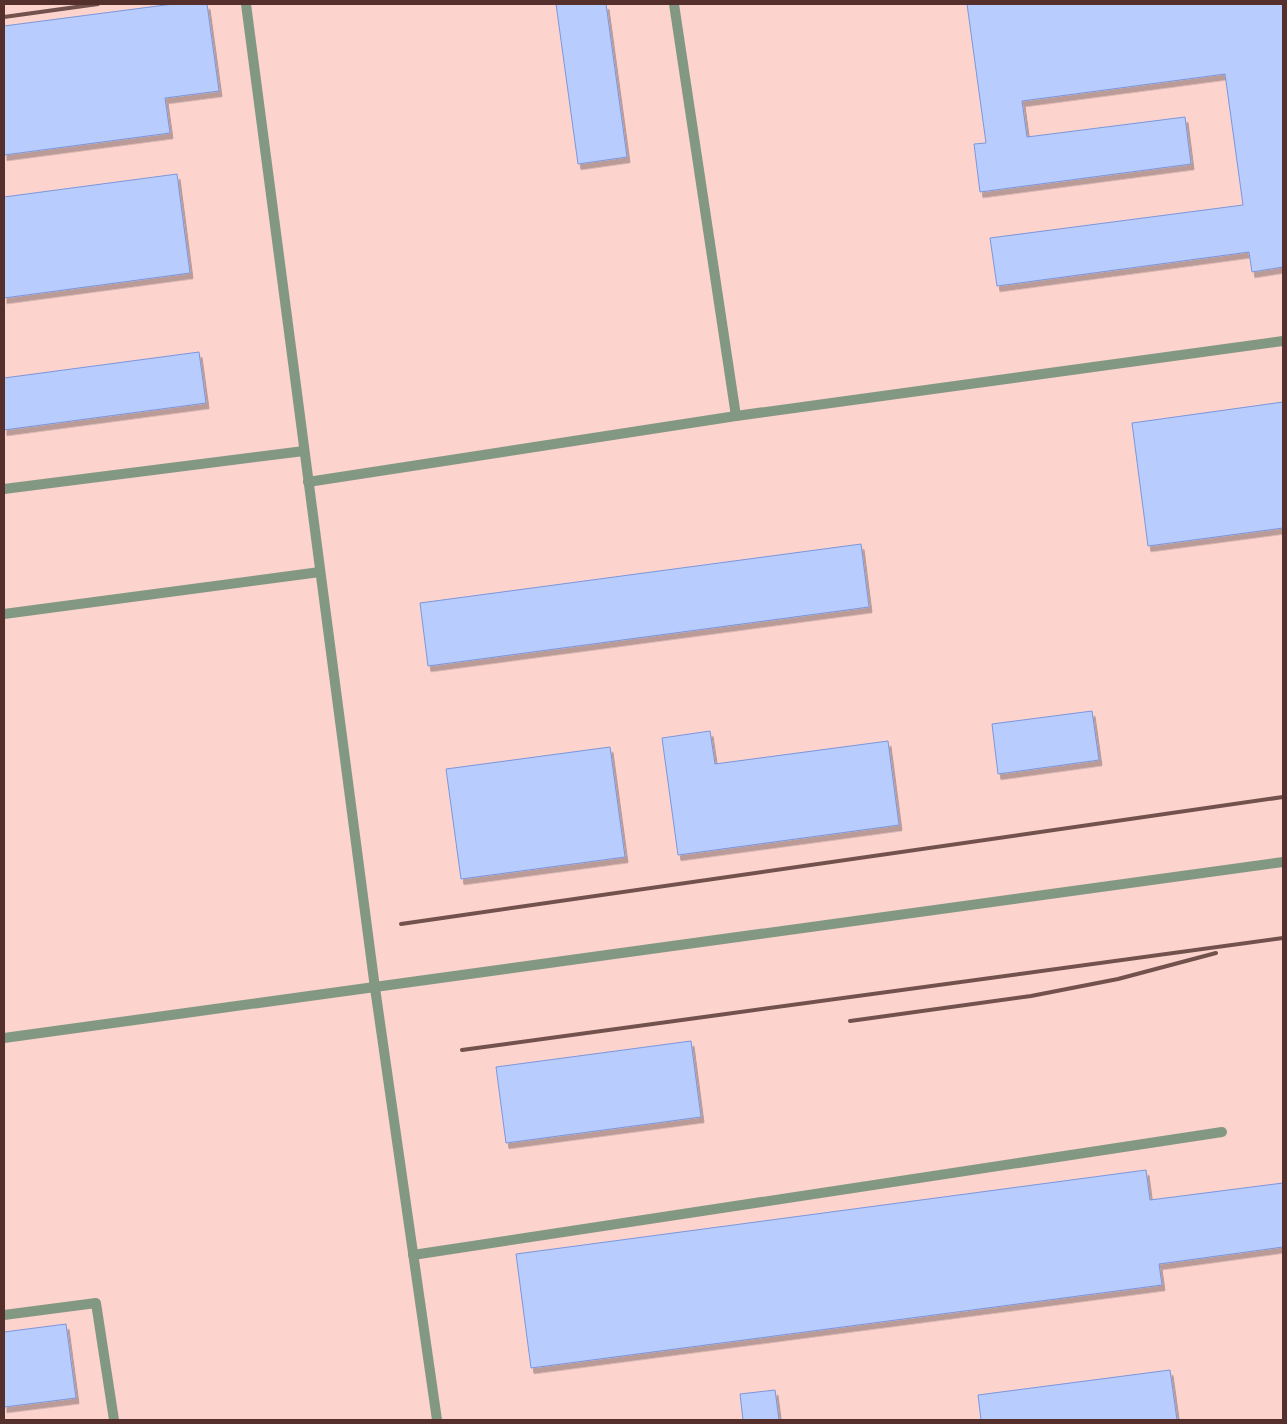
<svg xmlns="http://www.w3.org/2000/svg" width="1287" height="1424" font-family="Lora,serif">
<defs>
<filter id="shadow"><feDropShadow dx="3" dy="5.5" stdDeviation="0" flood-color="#0004"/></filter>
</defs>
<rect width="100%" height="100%" fill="#f7e4e1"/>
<!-- built -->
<rect fill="#fdd3ce" x="4" y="4" width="1279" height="1416"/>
<!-- building -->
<g fill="#b8ccfd" stroke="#7a96dd" filter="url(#shadow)">
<polygon points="173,4 207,4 219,91 165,98 170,133 4,155 4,26"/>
<polygon points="556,4 606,4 627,157 578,164"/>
<polygon points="967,4 1283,4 1283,267 1252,272 1249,252 997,286 990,238 1243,205 1225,74 1022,101 1027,137 1185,117 1191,164 980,192 974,144 986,143"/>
<polygon points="177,174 190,273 4,298 4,197"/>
<polygon points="199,352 206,403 4,430 4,378"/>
<polygon points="1283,402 1283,528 1148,546 1132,423"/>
<polygon points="861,544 869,607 428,666 420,603"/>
<polygon points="1092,711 1099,760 998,774 992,724"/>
<polygon points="710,731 715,764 888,741 899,825 678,855 662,738"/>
<polygon points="610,747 625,857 461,879 446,769"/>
<polygon points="691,1041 701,1117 506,1143 496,1067"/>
<polygon points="1146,1170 1150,1200 1283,1183 1283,1247 1159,1264 1162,1285 531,1368 516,1254"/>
<polygon points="66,1324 76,1398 4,1407 4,1332"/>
<polygon points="1170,1370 1177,1420 981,1420 978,1395"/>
<polygon points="775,1390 779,1420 743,1420 740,1394"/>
</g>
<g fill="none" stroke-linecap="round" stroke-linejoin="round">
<!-- lane -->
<g stroke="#829883" stroke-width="10">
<polyline points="246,4 375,988 437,1420"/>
<polyline points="674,4 736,416"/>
<polyline points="308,482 736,416 1283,341"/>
<polyline points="4,489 304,451"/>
<polyline points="4,614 320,572"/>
<polyline points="4,1038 1283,862"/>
<polyline points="413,1255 1222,1132"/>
<polyline points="4,1315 96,1303 114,1420"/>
</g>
<!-- rail -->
<g stroke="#73524e" stroke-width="4">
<polyline points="4,17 98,4"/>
<polyline points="401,924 1283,797"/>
<polyline points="850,1021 1031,996 1118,979 1216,953"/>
<polyline points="462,1050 1283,938"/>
</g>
</g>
<!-- border -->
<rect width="1287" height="1424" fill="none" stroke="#542f2b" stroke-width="10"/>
</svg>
